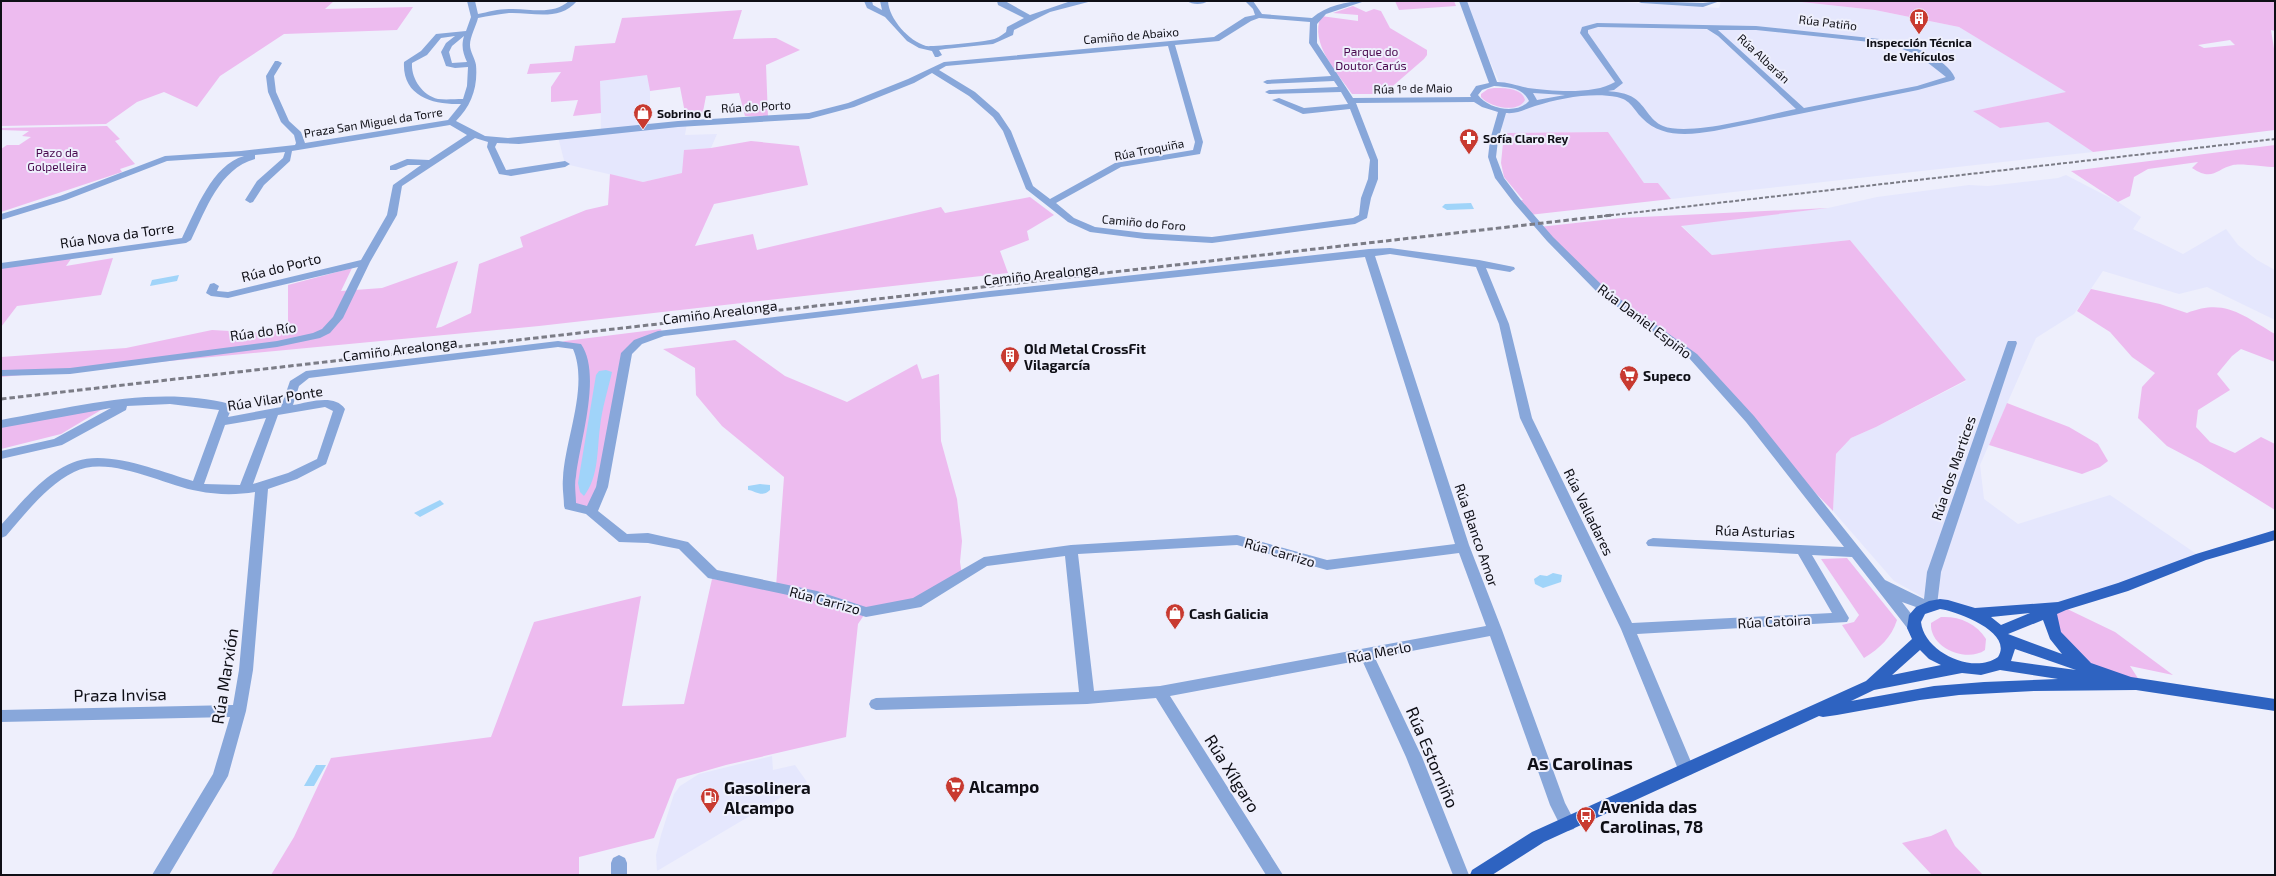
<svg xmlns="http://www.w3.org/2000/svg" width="2276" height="876" font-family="'Exo 2',sans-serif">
<rect width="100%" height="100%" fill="#eeeffc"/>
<!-- built -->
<g fill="#e5e7fd">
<polygon points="1463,1 1607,1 1719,8 1721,1 1792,1 1875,10 1959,27 2067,92 1974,111 2000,128 2048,122 2093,152 1671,199 1658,183 1644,183 1608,132 1504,133 1495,109 1502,88"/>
<polygon points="648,74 650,91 650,127 687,123 685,135 717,134 711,148 685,150 683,173 643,182 565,164 558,137 601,132 600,81"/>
<polygon points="2066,175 2118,202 2141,217 2133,229 2183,254 2226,229 2238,245 2257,260 2275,270 2275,320 2207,287 2179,294 2103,271 2074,314 2036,338 1980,465 1984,499 2018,524 2110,495 2201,557 2061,606 1974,613 1930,605 1921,596 1894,581 1833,511 1836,454 1851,438 1876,427 1966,381 1850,240 1712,255 1681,225 1828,208 1877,197 1969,185 1988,186 2058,178"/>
<polygon points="772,756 773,770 795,765 807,782 657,871 656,855 661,835 674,794 680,786 699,774"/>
</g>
<!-- green -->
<g fill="#edbbef" fill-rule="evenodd">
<polygon points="1,1 334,1 325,9 413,7 397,30 284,34 220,76 197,107 164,92 137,102 106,124 1,126"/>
<polygon points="1395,1 1454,1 1456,6 1399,10"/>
<path d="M1760,1h515v30l-4,-1 4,25v75l-182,22 -45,-30 -48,6 -27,-17 93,-19 -107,-65 -84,-17 -83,-9zM2230,40l5,5 -31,3 -6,-3z"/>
<path d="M1353,6l13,6 8,-3 7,2 9,17 37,22v5l-3,4 -37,32 -6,3h-29c-14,-21 -43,-50 -31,-78l37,5v-6l-25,-2z"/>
<polygon points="742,10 733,39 776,38 800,50 766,65 768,117 745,116 739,93 706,96 702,117 686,118 680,87 650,91 647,75 600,81 601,113 573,116 578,100 551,102 551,87 561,72 527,74 530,64 572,61 575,46 615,43 622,18"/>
<path d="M1494,88c11,0 28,0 31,12 -7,14 -36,7 -44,-3v-3l7,-5z"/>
<polygon points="107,126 120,139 115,141 135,164 120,169 122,172 1,212 1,149 7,145 19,145 31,137 22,136 29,131 1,130 1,128"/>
<polygon points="1608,132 1644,183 1658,183 1671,199 1529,215 1517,201 1523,200 1504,177 1501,163 1504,133"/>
<polygon points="751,141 799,146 808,185 714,204 695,246 753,234 757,250 941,207 945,213 1030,197 1054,215 1027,231 1029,240 1000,251 1008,273 539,326 1,377 1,357 126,348 212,330 266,333 288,327 288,285 352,268 341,291 382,288 458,261 436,328 441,327 471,313 479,264 523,247 520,237 586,210 608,205 610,174 643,182 682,173 684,150 711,148"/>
<path d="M2275,145v22c-9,0 -35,-4 -42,-2 -17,4 -20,17 -41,3l6,-6 -50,7 -14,8 -4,19 -12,6 -47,-31z"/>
<polygon points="1828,208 1681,226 1712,255 1850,240 1966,380 1876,427 1851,438 1836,454 1833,511 1776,452 1693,356 1631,313 1539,227 1621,218"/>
<polygon points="73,256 66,266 113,258 101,295 17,306 1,327 1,266"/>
<path d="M2091,289l69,15 27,9c38,-15 55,2 88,21v28l-34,-13 -9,7 -15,18 13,16 -32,20 -2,17 14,15 25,11 26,-16 14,7v66l-74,-46 -34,-18 -29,-28 4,-31 13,-14 -23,-16 -22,-25 -33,-21z"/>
<polygon points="661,329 662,333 638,342 626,357 620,391 590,511 570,506 582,397 582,352 558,344 565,341"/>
<polygon points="735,340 785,376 847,402 917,364 922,379 939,374 941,441 957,499 962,541 960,562 962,575 916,603 866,612 858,624 846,737 726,765 677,779 654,838 579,857 579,875 271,875 294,837 331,758 491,737 534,622 641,596 622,706 684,704 712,579 776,587 784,477 722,426 696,395 695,368 663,349"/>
<polygon points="2007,403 2069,427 2098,444 2108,461 2100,467 2082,474 1989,445"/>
<polygon points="106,407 61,434 1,449 1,425"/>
<path d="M1847,558l50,62c-6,18 -17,28 -33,38l-22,-33 12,-3 5,-7 -38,-56z"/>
<polygon points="2061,606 2115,632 2173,675 2130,666 2143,686 2091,670 2062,646 2050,611"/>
<path d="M1941,617c18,-1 35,6 45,22l-1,11c-18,13 -56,-2 -54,-27z"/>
<polygon points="1946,829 1955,846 1983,875 1932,875 1902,843 1931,836"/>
</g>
<!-- water -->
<g fill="#a0d4f9">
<polygon points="1471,203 1474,209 1447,210 1442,207 1445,204"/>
<polygon points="179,275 177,281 150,286 152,280"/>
<path d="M606,370l6,2c-4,18 -10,36 -12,55 -3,22 -1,50 -16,69l-4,-4 -2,-9 18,-108 3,-4z"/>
<path d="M760,484l10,1v5c-8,8 -14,1 -22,0v-4z"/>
<polygon points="440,500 444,504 420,517 414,513"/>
<polygon points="1553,573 1562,575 1561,582 1543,588 1535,584 1534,579 1540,575 1547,576"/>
<polygon points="316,765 326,765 314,786 304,786"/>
</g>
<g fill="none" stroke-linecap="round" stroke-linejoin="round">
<!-- minor -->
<g fill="#88a7da" fill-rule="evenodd">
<path d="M467,1h8l3,13c10,-2 20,-5 31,-5 21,-1 43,7 60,-8h8c-18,21 -45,11 -68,12 -10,1 -21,3 -31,5 -2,8 -8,19 -8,27 0,7 5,13 6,20 2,23 -5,41 -20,56l29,15 23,2 170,-17 131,-8 39,-10 60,-24 36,-17 270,-25 31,-20 10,-2 -2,-6 -8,-8h8l9,13 50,4c14,-12 35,-17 53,-17l-39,13 -9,10v19l36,55 118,-1 -1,-2 6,-9 13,-3 -30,-82h8l30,81c11,0 21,4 31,6 23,3 66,7 87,-6l-35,-49 2,-6 15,-4 159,3 133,14c20,4 58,18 66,38l-1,2 -36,10 -204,41c-25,4 -53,7 -72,-13 -9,-9 -11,-18 -25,-21 -25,-5 -57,1 -82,9 -10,3 -17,8 -29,7l-8,27 -2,17 8,21 16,21 33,38 53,52 91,65 57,62 131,164 39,19 3,-27 80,-229 1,-2h8l1,2 -76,229 -4,33 -2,4 -8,2 -25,-9 18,23 -2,4 -5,1 -5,-1 -56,-72 -40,-2 37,63 -2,4 -210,12 57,135 -2,5 -6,2 -6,-2 -59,-145 -101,-211 -21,-94 -23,-57 -86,-13 -15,2 94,289 33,85 63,173 11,21 -2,5 -6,2 -6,-2 -12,-24 -60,-169 -115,22 47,99 47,118h-16l-47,-118 -44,-97 -192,36 113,179h-17l-110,-177 -69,6 -211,6 -5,-2 -2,-4 2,-4 5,-2 203,-6 -14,-136 -78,10 -66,41 -55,10 -50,-16 -108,-23 -29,-29 -31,-6 -29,-1 -33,-28 -21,-5 -1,-3c0,-9 -2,-18 -1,-28 2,-39 26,-92 10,-129l-15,-2 -249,31 -10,8 -6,19c15,-2 41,-12 52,4l-19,55 -29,15 -29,10 -15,181 -7,41 -18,65 -59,99h-17l61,-101 17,-57 -229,5v-12l232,-5 6,-35 16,-178c-18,3 -38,3 -57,-1 -35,-6 -90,-37 -124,-19 -28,14 -48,41 -68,64l-5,2v-13c22,-24 44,-53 76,-64 32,-11 85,11 116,20l26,-71 -49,-6 -43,2 -1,4 -64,35 -61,14v-8l53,-12 57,-31 -110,20v-8c74,-13 154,-35 229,-16l2,3 -4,10 53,-10 9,-26 16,-10 252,-30 23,3c21,30 -1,97 -5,132 -2,9 0,18 0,27l11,3 9,-19 25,-134 13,-13 24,-9 332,-40 379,-42 21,-1 89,12 35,7 1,2 -5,3 -24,-4 23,56 23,94 100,205 200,-10 -34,-59 -150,-8 -2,-3 2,-3 5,-2 191,9 -98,-125 -57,-64 -91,-65 -51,-52 -33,-38 -19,-25 -7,-21 2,-17 8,-28 -16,-5 -8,-5 -118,1 22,57v19l-7,19 -4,20 -12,6 -143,19 -67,-4 -55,-7 -22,-10 -42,-33 -23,-58 -10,-14 -24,-21 -37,-23 -18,10 -60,24 -45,12 -131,8 -159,17 -22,-1 -2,4 11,23 59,-9 5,3 -5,3 -54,9 -12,-2 -12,-27 1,-5 -13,-4 -73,48 -5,29 -27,47 -27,56 -13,15 -10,5 -43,9 -207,27 -69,2v-6l69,-2 207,-27 36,-8 9,-4 11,-12 25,-50 -130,31 -17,-2 -5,-3 4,-9 4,-1 5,3 -2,5 11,1 133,-32 26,-45 6,-30 28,-20h-13l-12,5h-6v-4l17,-7 22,1 38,-25 -17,-10 -158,26 -2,10 -26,24 -11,17 -3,1 -5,-3 12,-19 26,-23 2,-6 -30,3v4c-36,10 -49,51 -64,81l-5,3 -185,26v-6l181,-25c14,-28 30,-73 62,-82l-77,5 -101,39 -65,20v-6l59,-18 105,-40 76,-5 54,-6 1,-2 -2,-8 -13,-13 -13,-30 -2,-16 9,-15h3l4,2 -8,13 2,16 13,29 12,11 4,11 143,-23 13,-16c-27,1 -59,-7 -57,-42l17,-11 15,-17 30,-3 5,-14zM1259,18l51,4 -1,21 22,33 -64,4 -4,2 4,2 67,-3 4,6 -69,3 -4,2 4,2 72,-2 7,12 -44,4 -25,-10 -7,2 31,14 47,-5 20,51 -2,19 -7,19 -2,17 -6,3 -141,19 -67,-4 -50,-6 -21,-9 -18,-15 65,-36 79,-13 3,-12 -28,-97 44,-4 32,-20zM1598,27l109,2 11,7 78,73c-30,6 -106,28 -133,17 -14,-6 -17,-20 -29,-28 -7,-5 -18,-6 -26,-7l6,-1 9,-7 -35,-50v-3zM1718,30h38l133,14 29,11 28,22 -29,9 -113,22zM455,36l-9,7 -5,9 5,14 9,2 13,-1 -1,19 -4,13c-8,0 -17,1 -25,0 -16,-4 -27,-21 -26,-36l15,-8 14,-17zM464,36c-3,10 -1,17 3,26l-15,1 -3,-11 3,-6zM1168,46l27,96 -2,8 -78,13 -65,36 -17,-13 -22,-55 -12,-18 -24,-21 -36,-22 7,-4zM1494,86c13,1 29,1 35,15 -12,14 -41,8 -51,-6l4,-5zM1533,93l32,2 -28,5zM1365,257l90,287 -128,16 -90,-25 -166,10 -87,12 -71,41 -47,9 -49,-16 -100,-21 -29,-28 -40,-9 -21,1 -29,-23 10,-24 24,-133 10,-10 22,-8 326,-39zM325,407l8,4 -16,48 -29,14 -35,11 25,-69zM266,418l-26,67 -36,-1 21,-59zM1237,545l90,25 132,-17 27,73 -326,60 -66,5 -16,-137z"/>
<path d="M864,1h8l1,4 9,5 -2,-9h8c1,18 21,40 38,45 5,1 56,-4 64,-6 6,-1 11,-4 16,-8l1,-5 17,-9 -26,-13 -1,-4h8l25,14 38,-13 24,-1 -42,11 -36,18 -1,5 -20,9 -48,5 -6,1 3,5 -4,2h-3l-3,-6 -13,-3 -12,-7 -22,-24 -18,-9z"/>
<path d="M1187,1h21c-5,4 -16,4 -21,0z"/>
<polygon points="1637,1 1703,3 1720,1 1703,7 1641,3"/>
<polygon points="619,855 625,858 627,863 627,875 611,875 611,863 613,858"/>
</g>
<!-- major -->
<path fill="#2e63c1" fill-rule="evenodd" d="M2275,530v10l-69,20 -78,31 -62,19 -9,4 4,18 30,31 40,14 144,22v12l-139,-21 -102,1 -75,4 -39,5 -83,15 -14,2 -4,-1 -275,126 -52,33h-22l2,-5 60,-38 334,-151 46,-42 -5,-11 2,-13 7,-8 13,-6 11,-2 8,1 27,8 83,-6 60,-19 78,-29zM1940,609c16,2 74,23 58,48 -25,18 -74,-5 -77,-35l4,-8zM2030,613l-29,12 -10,-8zM2043,620l7,19 12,15 -54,-20zM2015,649l61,21 -65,-9zM1920,650l9,9 12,6 -49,10zM2000,670l58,9 -74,3 -50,4 -83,15 23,-11 88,-17 19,2z"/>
<!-- rail-far1 -->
<polyline stroke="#7b7c86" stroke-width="2" stroke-dasharray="4 2" stroke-linecap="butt" points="1604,216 2275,139"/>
<!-- rail -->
<polyline stroke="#7b7c86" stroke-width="3" stroke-dasharray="5.5 3" stroke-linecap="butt" points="1,399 1613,215"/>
</g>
<!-- icons -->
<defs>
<g id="building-pin" transform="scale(1)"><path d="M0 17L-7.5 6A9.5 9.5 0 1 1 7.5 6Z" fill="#c83a30" stroke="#eeeffc"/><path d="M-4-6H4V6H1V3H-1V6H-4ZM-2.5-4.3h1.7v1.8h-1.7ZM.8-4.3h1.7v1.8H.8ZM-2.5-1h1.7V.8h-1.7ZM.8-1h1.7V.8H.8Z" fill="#fff"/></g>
<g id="shop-pin" transform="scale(1)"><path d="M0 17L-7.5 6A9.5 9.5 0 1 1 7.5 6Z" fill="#c83a30" stroke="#eeeffc"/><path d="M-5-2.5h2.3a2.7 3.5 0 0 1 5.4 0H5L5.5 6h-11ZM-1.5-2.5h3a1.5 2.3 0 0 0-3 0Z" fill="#fff"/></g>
<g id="pharmacy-pin" transform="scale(1)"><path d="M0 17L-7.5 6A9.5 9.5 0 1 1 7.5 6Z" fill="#c83a30" stroke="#eeeffc"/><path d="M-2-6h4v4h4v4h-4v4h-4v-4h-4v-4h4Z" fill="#fff"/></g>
<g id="supermarket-pin" transform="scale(1)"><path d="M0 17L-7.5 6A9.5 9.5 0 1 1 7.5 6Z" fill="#c83a30" stroke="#eeeffc"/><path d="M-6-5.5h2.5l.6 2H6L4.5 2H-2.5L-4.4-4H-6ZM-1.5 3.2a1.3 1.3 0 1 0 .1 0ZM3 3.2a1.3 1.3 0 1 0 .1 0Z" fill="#fff"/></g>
<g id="fuel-pin" transform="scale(1)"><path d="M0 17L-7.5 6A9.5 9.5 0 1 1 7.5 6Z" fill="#c83a30" stroke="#eeeffc"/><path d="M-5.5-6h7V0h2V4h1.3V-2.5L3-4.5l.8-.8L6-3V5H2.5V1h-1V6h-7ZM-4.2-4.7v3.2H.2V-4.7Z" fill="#fff"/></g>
<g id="bus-pin" transform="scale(1)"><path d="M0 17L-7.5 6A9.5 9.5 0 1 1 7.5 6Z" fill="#c83a30" stroke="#eeeffc"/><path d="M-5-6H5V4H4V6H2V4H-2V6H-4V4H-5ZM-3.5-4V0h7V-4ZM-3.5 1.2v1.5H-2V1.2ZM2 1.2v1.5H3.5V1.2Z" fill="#fff"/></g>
</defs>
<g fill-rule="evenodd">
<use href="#building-pin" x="1919" y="18"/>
<use href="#shop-pin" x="643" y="113"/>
<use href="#pharmacy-pin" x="1469" y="138"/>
<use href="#building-pin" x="1010" y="356"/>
<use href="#supermarket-pin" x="1629" y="375"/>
<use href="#shop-pin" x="1175" y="613"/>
<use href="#supermarket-pin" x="955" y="786"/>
<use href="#fuel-pin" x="710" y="797"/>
<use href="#bus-pin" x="1586" y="816"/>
</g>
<g text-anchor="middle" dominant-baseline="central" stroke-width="4" stroke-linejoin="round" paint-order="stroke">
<!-- far-street labels -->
<g font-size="12" fill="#0f0f16" stroke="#eeeffc">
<text transform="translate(1828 22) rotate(7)">Rúa Patiño</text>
<text transform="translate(1131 35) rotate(-5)">Camiño de Abaixo</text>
<text transform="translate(1764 58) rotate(43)">Rúa Albarán</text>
<text transform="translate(1413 88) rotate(-1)">Rúa 1º de Maio</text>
<text transform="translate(756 106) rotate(-3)">Rúa do Porto</text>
<text transform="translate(373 122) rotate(-9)">Praza San Miguel da Torre</text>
<text transform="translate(1149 149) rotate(-11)">Rúa Troquiña</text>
<text transform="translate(1144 222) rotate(5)">Camiño do Foro</text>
</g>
<!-- far-poi labels -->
<g font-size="12" font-weight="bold" fill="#0f0f16" stroke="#eeeffc" text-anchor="start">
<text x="1919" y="42" text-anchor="middle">Inspección Técnica<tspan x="1919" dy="14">de Vehículos</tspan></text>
<text x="657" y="113">Sobrino G</text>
<text x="1483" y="138">Sofía Claro Rey</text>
</g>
<!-- far-park labels -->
<g font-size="12" fill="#4a0b4f" stroke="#eeeffc">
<text x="1371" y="51">Parque do<tspan x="1371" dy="14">Doutor Carús</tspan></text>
<text x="57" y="152">Pazo da<tspan x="57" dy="14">Golpelleira</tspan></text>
</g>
<!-- street labels -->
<g font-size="14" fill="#0f0f16" stroke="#eeeffc">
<text transform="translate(117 235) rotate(-8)">Rúa Nova da Torre</text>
<text transform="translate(281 267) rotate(-14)">Rúa do Porto</text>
<text transform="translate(1041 274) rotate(-6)">Camiño Arealonga</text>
<text transform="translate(720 312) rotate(-7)">Camiño Arealonga</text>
<text transform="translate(1645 321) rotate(37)">Rúa Daniel Espiño</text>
<text transform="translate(263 331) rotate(-8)">Rúa do Río</text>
<text transform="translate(400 349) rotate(-7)">Camiño Arealonga</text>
<text transform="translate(275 398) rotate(-9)">Rúa Vilar Ponte</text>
<text transform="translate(1953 468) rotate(-71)">Rúa dos Martices</text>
<text transform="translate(1589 512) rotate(64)">Rúa Valladares</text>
<text transform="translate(1755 531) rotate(2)">Rúa Asturias</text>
<text transform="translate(1477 535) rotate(71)">Rúa Blanco Amor</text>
<text transform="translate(1280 552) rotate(16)">Rúa Carrizo</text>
<text transform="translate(825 600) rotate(15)">Rúa Carrizo</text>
<text transform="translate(1774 621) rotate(-3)">Rúa Catoira</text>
<text transform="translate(1379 652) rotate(-11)">Rúa Merlo</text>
</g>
<!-- poi labels -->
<g font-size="14" font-weight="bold" fill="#0f0f16" stroke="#eeeffc" text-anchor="start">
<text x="1024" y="348">Old Metal CrossFit<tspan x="1024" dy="16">Vilagarcía</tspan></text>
<text x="1643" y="375">Supeco</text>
<text x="1189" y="613">Cash Galicia</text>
</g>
<!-- near-street labels -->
<g font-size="17" fill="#0f0f16" stroke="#eeeffc">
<text transform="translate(224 676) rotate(-81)">Rúa Marxión</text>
<text transform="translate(120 694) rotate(-1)">Praza Invisa</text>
<text transform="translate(1433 757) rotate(67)">Rúa Estorniño</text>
<text transform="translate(1233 773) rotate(58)">Rúa Xílgaro</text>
</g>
<!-- near-poi labels -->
<g font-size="17" font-weight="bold" fill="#0f0f16" stroke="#eeeffc" text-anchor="start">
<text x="969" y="786">Alcampo</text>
<text x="724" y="787">Gasolinera<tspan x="724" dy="20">Alcampo</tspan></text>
<text x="1600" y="806">Avenida das<tspan x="1600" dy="20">Carolinas, 78</tspan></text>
</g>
<!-- near-neighbourhood labels -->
<g font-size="18" font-weight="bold" fill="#0f0f16" stroke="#eeeffc">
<text x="1580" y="763">As Carolinas</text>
</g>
</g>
<!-- border -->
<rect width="2276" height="876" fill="none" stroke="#0f0f16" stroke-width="4"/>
</svg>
